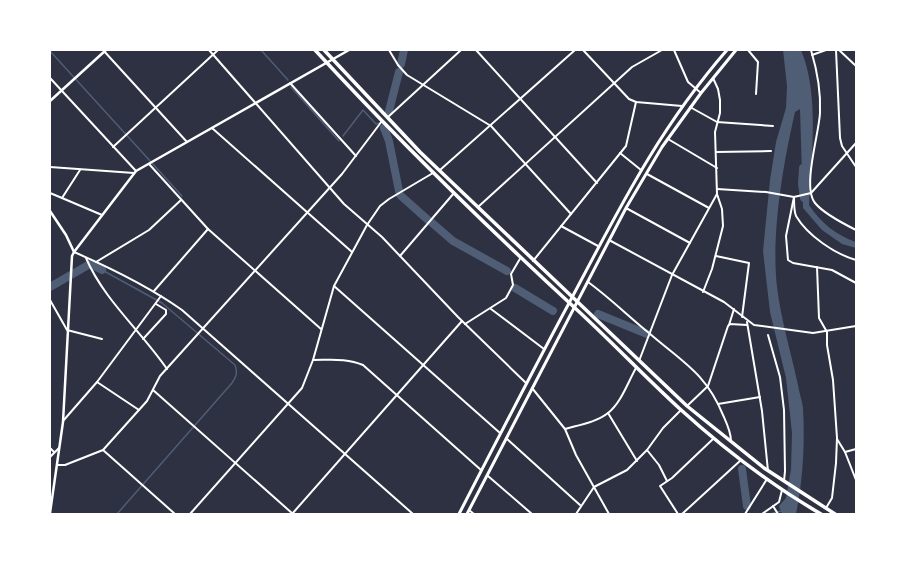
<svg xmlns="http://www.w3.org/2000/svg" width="906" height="564" font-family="Overpass,sans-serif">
<rect width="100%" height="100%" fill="#2d3142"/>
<!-- water -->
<path fill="#4f5d75" d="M783,50h18c19,46 10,107 8,155 12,18 27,30 47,37v6l-14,-4 -20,-14 -19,-22 -3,-99 -5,3c-12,53 -24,121 -18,175 4,33 14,65 21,98 1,7 4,15 5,23 2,35 0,72 -7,106h-14l-3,-8 7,-8 5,-29 1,-36 -6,-55 -16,-66 -7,-61 7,-71 6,-38 10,-34 1,-22z"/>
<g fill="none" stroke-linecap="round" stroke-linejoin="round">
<!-- stream -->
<g stroke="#4f5d75" stroke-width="1.5">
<polyline points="261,50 288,80"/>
<polyline points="50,51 182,196"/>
<polyline points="291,87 339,141"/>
<polyline points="343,136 363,110 376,124 380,123"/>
<path d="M102,270l60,33 73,62c3,8 1,12 -3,18l-115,131"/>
<polyline points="770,514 781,511"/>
</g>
<!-- river -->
<g stroke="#4f5d75" stroke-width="8">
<polyline points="401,64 404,50"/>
<polyline points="389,111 399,72"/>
<polyline points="384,128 389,141 399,191"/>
<polyline points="803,168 802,184 804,198"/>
<polyline points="400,195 428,220"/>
<polyline points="431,222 453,241 507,271"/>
<polyline points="50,287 90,264 102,270"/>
<polyline points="515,288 553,311"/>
<polyline points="598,314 647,334"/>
<polyline points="742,469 747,506"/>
</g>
<!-- minor -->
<g stroke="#fff" stroke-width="2">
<polyline points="103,50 187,142"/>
<polyline points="209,50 344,204 382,237 458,317 526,383"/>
<polyline points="389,50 398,65 407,75 491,126 571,214"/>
<polyline points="476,50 597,183"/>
<polyline points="583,50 629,99 636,102 682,106"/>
<polyline points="674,50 688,82 701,93"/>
<polyline points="748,50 758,62 756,94"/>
<path d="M811,50c6,20 10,43 9,63 -1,21 -18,74 -5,90 9,11 29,21 41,27"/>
<polyline points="836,50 840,138 842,146 856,167"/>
<polyline points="839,50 856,66"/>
<polyline points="812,55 826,50"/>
<polyline points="50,78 136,171"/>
<polyline points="290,83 356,156"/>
<polyline points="690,107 717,122 773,126"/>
<polyline points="388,117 461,50"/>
<polyline points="212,128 352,252"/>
<polyline points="668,139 717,168"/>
<polyline points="113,147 218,50"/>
<polyline points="716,152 771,151"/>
<polyline points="620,153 641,170"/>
<polyline points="149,164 208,229 321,329"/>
<polyline points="50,167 134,173"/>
<polyline points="440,170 575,50"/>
<polyline points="647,174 709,208"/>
<polyline points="717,189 766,192 794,197 811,193 856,143"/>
<polyline points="50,193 62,198 80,170"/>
<polyline points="794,197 786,236 788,260 793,263 832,270 856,283"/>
<polyline points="62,198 102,215"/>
<path d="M794,198c0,5 0,13 2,18 12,20 39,38 60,44"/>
<polyline points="478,207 632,67 662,50"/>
<polyline points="626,208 690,243"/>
<polyline points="561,226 598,246"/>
<polyline points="609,240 724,302 754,325 813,333 856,326"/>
<path d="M74,252c39,17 74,34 108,58l231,204"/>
<polyline points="400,256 454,193"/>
<polyline points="716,256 749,263 742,317"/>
<path d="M86,258c18,42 55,73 81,111"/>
<polyline points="533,261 626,146 636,102"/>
<polyline points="96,262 149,230 181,200"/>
<polyline points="817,267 819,318 827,332 827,345 833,380 837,438 836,463 832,498 826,508"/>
<path d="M588,282c22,16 40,34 61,51 32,28 57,40 74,82 4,9 8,17 8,26"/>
<polyline points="334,286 500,433"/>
<polyline points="154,291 208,229"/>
<polyline points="703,292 712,269 723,226 722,209 717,194 715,132 720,113 720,100 718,89 713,78"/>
<polyline points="50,300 67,330 102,339"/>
<polyline points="491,309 544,349"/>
<polyline points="747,322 762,411 768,471"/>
<polyline points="465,324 506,298 513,285 511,274 521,257"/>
<polyline points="729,325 734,309"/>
<polyline points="768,335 780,377 784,410 785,471 784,481"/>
<polyline points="143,339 166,314 166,310 156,304"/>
<path d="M313,360c18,0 34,-2 50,5l118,105"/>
<polyline points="639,361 672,275 717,194"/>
<polyline points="97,382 139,410"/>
<polyline points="532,388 565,429 576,455 609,514"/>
<polyline points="153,390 293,514"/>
<polyline points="718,404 760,397"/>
<polyline points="687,406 708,386 728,326 730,324 747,325"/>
<polyline points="608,413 637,461"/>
<polyline points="63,421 97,382 161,296"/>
<path d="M565,429c14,-4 32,-7 43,-16 13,-10 20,-31 28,-45"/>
<polyline points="506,438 580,505"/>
<polyline points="837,439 845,452 856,480"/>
<polyline points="50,448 54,452"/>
<polyline points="103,450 175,514"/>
<polyline points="647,450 659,465 667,481"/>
<polyline points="845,452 856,449"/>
<polyline points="50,457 59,448"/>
<polyline points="57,465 65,465 103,450 147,401 160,376 342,174 382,121"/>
<polyline points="488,476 532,514"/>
<polyline points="773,506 778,514"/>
<polyline points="469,510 474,514"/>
<polyline points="190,514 302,388 313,360 334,286 367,225 380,206 389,199 433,173"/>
<polyline points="292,514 462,321"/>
<polyline points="576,514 594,487 627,470 647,450 663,428 681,410"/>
<polyline points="678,514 660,486 672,478 713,439"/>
<polyline points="682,514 741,460"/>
<polyline points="745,514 767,479"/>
<polyline points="762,514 779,502 782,490"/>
</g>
<!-- tertiary -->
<g stroke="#fff" stroke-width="2.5">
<polyline points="50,101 106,50"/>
<polyline points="50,211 66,235 74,252 72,256 63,422 50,513"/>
<polyline points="74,252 136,171 349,50"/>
</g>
<!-- primary -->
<g stroke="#fff" stroke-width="3">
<path d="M459,514c36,-70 72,-140 109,-209 49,-92 90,-176 159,-255"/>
<polyline points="467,514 626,208 662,147 701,93 736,50"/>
</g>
<!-- trunk -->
<g stroke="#fff" stroke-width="3.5">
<path d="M315,50c83,90 171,176 260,258 36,33 69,68 105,101 43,39 91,76 141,105"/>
<polyline points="324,50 420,152 687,406 764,468 835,514"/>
</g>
</g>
<!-- border -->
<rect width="906" height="564" fill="none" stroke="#ffffff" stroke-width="102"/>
</svg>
